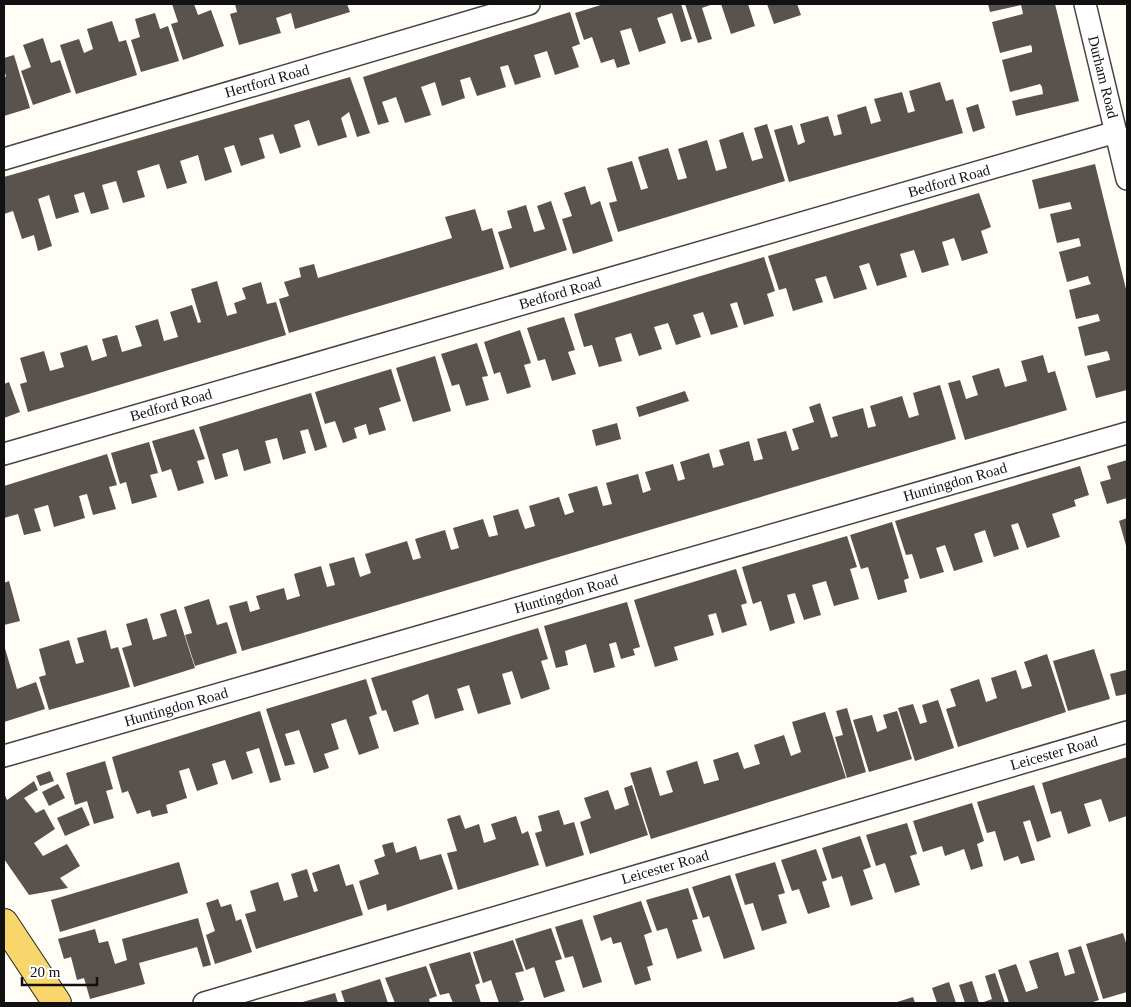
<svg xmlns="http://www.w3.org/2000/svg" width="1131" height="1007" font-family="'Times New Roman',serif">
<rect width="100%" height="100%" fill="#fffdf5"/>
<!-- building -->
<g fill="#5a524d">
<polygon points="172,4 194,4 198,15 211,10 224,46 183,60 171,24 178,22"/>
<polygon points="235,4 347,4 350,12 295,29 291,13 276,18 281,33 239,45 230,14 237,12"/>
<polygon points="604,4 681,4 692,39 681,42 672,13 657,18 666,43 639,52 631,28 620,31 630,64 617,68 614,59 601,63 592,37 584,40 575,13"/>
<polygon points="685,4 713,4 702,8 712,39 698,43"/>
<polygon points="721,4 748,4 755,26 731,34"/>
<polygon points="767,4 797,4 801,15 774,24"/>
<polygon points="988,4 1055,4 1079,101 1016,116 1012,101 1043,94 1042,87 1040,84 1010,92 1002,60 1032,52 1032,48 1031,45 1000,53 992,22 1023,14 1022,9 1021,5 990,12"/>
<polygon points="570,12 580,44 572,47 579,67 555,75 547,51 534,55 541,77 515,85 508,65 500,67 506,87 477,96 470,77 460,80 465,98 442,106 435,82 421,87 431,115 405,123 396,97 382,102 389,122 378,125 363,77"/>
<polygon points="155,13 160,29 168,26 179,61 141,72 131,40 140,37 135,19"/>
<polygon points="112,21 119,42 126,40 137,75 76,94 60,45 79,39 84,53 93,49 87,29"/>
<polygon points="43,38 51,63 60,60 71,92 33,105 21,71 31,67 23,45"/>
<polygon points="14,55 30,108 4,116 4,77 6,77 4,68 4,58"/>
<polygon points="350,77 370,133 357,137 349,112 341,118 347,137 318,146 309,120 294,125 301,147 280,154 273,134 259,138 265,158 241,166 234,145 224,148 232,172 205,181 198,155 180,161 187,183 167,189 159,164 137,171 145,197 123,203 116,181 102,185 109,209 91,214 84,192 74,195 79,212 56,219 49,195 38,199 52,246 38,251 34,235 22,239 13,211 4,214 4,177"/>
<polygon points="940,82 946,101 953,99 963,133 789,182 774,130 792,125 798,145 805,142 800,124 828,116 834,136 842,134 837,115 866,106 871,124 881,121 874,99 902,92 908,113 915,111 909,91"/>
<polygon points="978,104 985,128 973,132 966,108"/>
<polygon points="767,124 785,181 618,232 609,203 617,201 607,168 632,161 641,190 648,188 638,157 668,148 678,180 687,178 678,149 707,140 716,171 727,168 719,140 743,132 752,161 763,158 754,128"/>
<polygon points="1095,164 1127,293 1127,390 1096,398 1087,366 1110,360 1109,355 1107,351 1085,356 1078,327 1100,321 1099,317 1098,314 1076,319 1069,290 1091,284 1089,280 1088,276 1067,282 1059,252 1081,246 1079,238 1057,243 1050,214 1072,209 1070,202 1039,209 1032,180"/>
<polygon points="585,186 591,205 600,201 613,241 573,254 562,219 572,216 564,193"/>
<polygon points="979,193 991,227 981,231 988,253 962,261 954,238 942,242 949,265 922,273 914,250 900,254 907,277 877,286 869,263 859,266 867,289 834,299 826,276 815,279 823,302 793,311 786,288 779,290 768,256"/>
<polygon points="551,201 567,250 510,268 498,232 512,228 507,211 526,205 534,232 545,229 537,206"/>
<polygon points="475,209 482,231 492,228 504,269 289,333 279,299 289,296 284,282 301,277 299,268 314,264 318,278 452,238 445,217"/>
<polygon points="764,257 775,291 767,294 774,316 744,325 737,302 730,304 738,327 711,335 703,312 693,315 701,337 676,345 668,323 654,327 662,349 639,356 631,333 615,338 622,361 599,367 592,345 584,347 574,314"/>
<polygon points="217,281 227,316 237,313 234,303 246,299 242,288 261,282 267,304 276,302 286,335 28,412 20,384 27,382 20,358 44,351 50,371 64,367 60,353 87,345 92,361 107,356 102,339 117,335 122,352 142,346 135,326 158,319 164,341 178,337 170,312 192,305 198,323 201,322 191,289"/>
<polygon points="564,317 575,350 568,352 576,374 552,381 545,359 538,361 527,328"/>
<polygon points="520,330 531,363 524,365 531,387 507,394 500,372 494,374 484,342"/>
<polygon points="477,343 488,376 482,377 489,400 466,406 459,384 452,386 441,354"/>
<polygon points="1043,355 1048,373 1055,371 1067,410 965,440 948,383 960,380 966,399 978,395 972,376 999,368 1005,387 1027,381 1021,361"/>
<polygon points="435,356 451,411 413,422 396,368"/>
<polygon points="391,369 401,401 379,408 386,430 369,435 366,424 354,428 357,438 343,443 335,421 325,424 315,392"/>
<polygon points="9,382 20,412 4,418 4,384"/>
<polygon points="940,385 956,439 242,651 229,606 247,601 250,612 260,609 256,596 284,588 287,600 300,596 294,574 321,566 327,587 335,585 329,564 354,557 360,577 371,573 365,554 407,541 413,560 421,558 415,539 445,530 451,550 459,548 453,528 483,519 489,537 498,535 493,516 518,509 525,529 535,526 529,506 559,497 565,515 574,512 568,494 597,486 603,506 612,504 606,483 638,474 643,493 651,490 645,472 673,464 678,481 685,479 680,462 709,453 713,468 724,465 719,450 749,441 754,461 763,459 757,439 786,431 792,451 799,449 792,429 814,422 809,407 820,403 831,438 838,436 832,417 863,408 868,428 876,426 870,406 902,396 909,418 919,415 913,393"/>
<polygon points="685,391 689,401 639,417 636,407"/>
<polygon points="311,393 327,447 315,451 308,429 300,431 306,453 283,460 277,438 265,441 271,463 244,471 238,449 222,454 228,476 215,480 199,427"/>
<polygon points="617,423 621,439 596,446 592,430"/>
<polygon points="194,429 205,459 197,461 204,483 178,491 171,469 162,472 152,441"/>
<polygon points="149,442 158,473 150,475 157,497 132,504 126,482 120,484 111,453"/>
<polygon points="107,454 117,485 109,487 116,509 93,515 87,494 79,496 85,518 54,527 48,505 34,509 41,531 24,535 18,514 4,518 4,486"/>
<polygon points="1127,460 1127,498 1107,504 1100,482 1111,479 1107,466"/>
<polygon points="1080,466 1089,495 1074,500 1076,506 1052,514 1060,537 1027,548 1018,523 1011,525 1019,549 994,557 985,530 974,534 983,562 954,571 945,545 936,548 944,572 920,579 912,554 906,555 895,521"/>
<polygon points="1127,518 1127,549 1119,521"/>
<polygon points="892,522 909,578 904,580 907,592 878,600 868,567 861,569 850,535"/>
<polygon points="847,536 857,567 850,569 859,599 834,606 826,581 812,585 821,615 804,620 795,593 787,595 795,623 770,631 761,601 753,604 742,567"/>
<polygon points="736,569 747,603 741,605 747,625 722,633 716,613 708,615 714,635 674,647 678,660 655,667 634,600"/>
<polygon points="9,581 20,621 4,625 4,583"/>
<polygon points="209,599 217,625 227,622 237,653 195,666 185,635 192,633 184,607"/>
<polygon points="627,602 640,647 633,649 635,655 621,659 616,642 609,644 615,667 594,673 586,644 565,651 568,665 556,668 544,626"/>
<polygon points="176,609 195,668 134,687 122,648 132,645 126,624 147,618 153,640 167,636 160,614"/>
<polygon points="538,628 548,659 541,661 550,689 521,699 512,671 502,674 511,704 478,714 469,685 457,689 464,710 435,719 428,694 412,701 419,724 394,732 386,710 382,711 371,678"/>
<polygon points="106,630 111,649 118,647 130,687 49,710 39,677 46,675 39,649 69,640 76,664 84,662 77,638"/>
<polygon points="4,645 17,689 36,682 45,709 4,722"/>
<polygon points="1094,649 1110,699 1068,711 1053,661"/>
<polygon points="1047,654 1066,712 958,747 946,709 956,706 950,689 979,679 986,702 997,698 991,678 1016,670 1022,689 1032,686 1024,662"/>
<polygon points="1126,670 1127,694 1116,696 1110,674"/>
<polygon points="366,679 377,714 369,717 379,748 359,755 346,719 331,724 339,749 324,754 329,768 314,773 299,730 285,734 295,764 285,766 266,709"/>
<polygon points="938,700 954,748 915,761 898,708 913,704 920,724 927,722 922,705"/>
<polygon points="847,708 866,772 847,778 835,737 843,735 836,711"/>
<polygon points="260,711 281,780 270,783 259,748 246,752 253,773 232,780 225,760 212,764 218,784 197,791 189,768 179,771 187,798 166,805 168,813 152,817 150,810 137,814 128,791 122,793 112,757"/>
<polygon points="897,711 912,759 869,772 853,720 872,715 877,732 887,728 883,715"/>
<polygon points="825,712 846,778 651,839 630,773 651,767 660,796 673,792 666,771 697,761 704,784 719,780 713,760 738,752 744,769 760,764 754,745 784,735 791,756 801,752 792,722"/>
<polygon points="1127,757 1127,816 1109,822 1101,799 1084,804 1091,826 1068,834 1061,811 1051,814 1042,783"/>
<polygon points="105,761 113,789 106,791 114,818 94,824 87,801 75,805 66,773"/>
<polygon points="50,771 54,781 40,786 36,776"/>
<polygon points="34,781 38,790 24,798 36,813 44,809 55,829 34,843 43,856 67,844 80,866 60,878 68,888 29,895 4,859 4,793 7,800"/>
<polygon points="58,784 65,798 49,806 42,792"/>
<polygon points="632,785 648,835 590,854 580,822 591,818 584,798 608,790 615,810 629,805 624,788"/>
<polygon points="1034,785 1051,837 1037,842 1030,820 1023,822 1035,860 1021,864 1018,856 1004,861 995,831 987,833 977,802"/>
<polygon points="972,803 984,841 977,844 983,866 971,870 964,849 945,856 942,846 923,852 913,821"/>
<polygon points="82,807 90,825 65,836 57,818"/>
<polygon points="559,810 564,825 574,822 584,855 546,867 535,833 542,831 538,816"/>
<polygon points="460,815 465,829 479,824 484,843 496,839 491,824 516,816 522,834 528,831 539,865 458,890 447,853 457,851 447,819"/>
<polygon points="907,823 917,854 910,856 920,885 895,893 885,863 876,866 866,835"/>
<polygon points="860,836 871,867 863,870 873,899 851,906 842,876 832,879 822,848"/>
<polygon points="393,842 396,853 416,846 420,860 441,854 453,889 387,911 386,904 368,910 359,881 379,874 374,860 385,856 382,845"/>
<polygon points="816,849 827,880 822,882 830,907 808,914 799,889 792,891 781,860"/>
<polygon points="179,862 188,893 60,932 51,900"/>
<polygon points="775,862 785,893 778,895 787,923 762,931 753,903 745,905 735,874"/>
<polygon points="339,864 346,886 353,884 363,915 256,949 245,914 256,911 250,891 278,882 284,901 298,897 291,874 307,869 314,892 318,891 312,873"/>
<polygon points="730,875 755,949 724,959 709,916 703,918 692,887"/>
<polygon points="688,888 698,919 692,920 702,951 677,959 667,928 657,931 646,900"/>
<polygon points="218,899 221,907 231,904 236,921 241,919 252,952 215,964 206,935 215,931 206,903"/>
<polygon points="641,901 652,932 644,935 653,965 647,967 651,980 635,985 621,942 613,944 611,937 601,941 593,916"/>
<polygon points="198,918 211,965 203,967 197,947 139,963 145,984 90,999 84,978 77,980 71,957 64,959 58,939 95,929 99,943 108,941 115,964 127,960 122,939"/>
<polygon points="582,919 602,982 583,988 573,956 565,958 555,927"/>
<polygon points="551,928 562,959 555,961 565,991 544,998 534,967 526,970 515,939"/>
<polygon points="1123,933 1127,946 1127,992 1103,999 1086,944"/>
<polygon points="513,940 524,971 515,973 524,1000 516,1003 499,1003 491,980 483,983 473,952"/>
<polygon points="1081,946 1099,1000 1090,1003 1009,1003 998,970 1016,964 1026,992 1038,988 1029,961 1058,952 1065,976 1075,973 1068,950"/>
<polygon points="470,952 480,983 475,985 481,1003 453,1003 449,993 440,995 429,964"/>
<polygon points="426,966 437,996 429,999 430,1003 395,1003 385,978"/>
<polygon points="995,973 1005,1003 981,1003 992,999 985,976"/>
<polygon points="380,979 388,1003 345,1003 341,991"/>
<polygon points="972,981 979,1003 965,1003 959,985"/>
<polygon points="949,982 956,1003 937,1003 932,988"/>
<polygon points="335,993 338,1003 299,1003"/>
<polygon points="913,997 915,1003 894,1003"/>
</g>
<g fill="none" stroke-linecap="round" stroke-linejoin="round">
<!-- minor casing -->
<g stroke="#444" stroke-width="24">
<g id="minor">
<polyline points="1085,4 1127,179"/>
<polyline points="4,159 529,4"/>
<polyline points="4,454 1116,132"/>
<polyline points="4,756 1127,433"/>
<polyline points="204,1003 1127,732"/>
</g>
</g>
<!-- primary casing -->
<g stroke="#222" stroke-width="30">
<polyline id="primary" points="4,923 57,1003"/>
</g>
<!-- minor -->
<use href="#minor" stroke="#fff" stroke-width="21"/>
<!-- primary -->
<use href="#primary" stroke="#f9d66b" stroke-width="28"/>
</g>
<g text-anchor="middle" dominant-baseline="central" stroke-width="5" stroke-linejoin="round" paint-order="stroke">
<!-- street labels -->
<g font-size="15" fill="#111" stroke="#fff">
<text transform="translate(1103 77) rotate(76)">Durham Road</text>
<text transform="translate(267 81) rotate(-16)">Hertford Road</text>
<text transform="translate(949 181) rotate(-16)">Bedford Road</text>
<text transform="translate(560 293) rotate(-16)">Bedford Road</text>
<text transform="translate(171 405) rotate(-16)">Bedford Road</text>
<text transform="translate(955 482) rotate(-16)">Huntingdon Road</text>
<text transform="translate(566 594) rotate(-16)">Huntingdon Road</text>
<text transform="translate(176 707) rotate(-16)">Huntingdon Road</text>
<text transform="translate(1054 753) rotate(-16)">Leicester Road</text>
<text transform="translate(665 867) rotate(-16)">Leicester Road</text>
</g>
</g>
<!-- border -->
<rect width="1131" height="1007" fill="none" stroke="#111111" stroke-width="10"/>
<!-- scale -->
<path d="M22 977v8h75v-8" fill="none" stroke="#111111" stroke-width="2.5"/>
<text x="30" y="977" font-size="15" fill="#111111" stroke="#ffffff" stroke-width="4" paint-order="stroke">20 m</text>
</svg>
